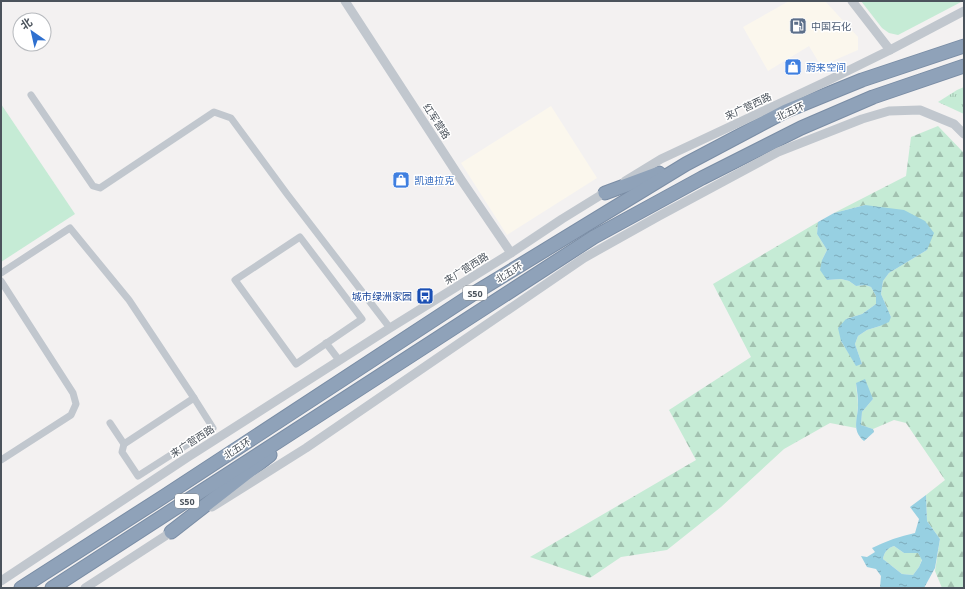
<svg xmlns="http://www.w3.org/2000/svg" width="965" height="589" font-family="'Open Sans','Noto Sans SC',sans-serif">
<defs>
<pattern id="forest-firs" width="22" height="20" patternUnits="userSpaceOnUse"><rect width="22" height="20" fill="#c5ebd5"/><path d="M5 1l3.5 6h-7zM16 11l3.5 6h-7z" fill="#a2c1b0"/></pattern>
<pattern id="park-tufts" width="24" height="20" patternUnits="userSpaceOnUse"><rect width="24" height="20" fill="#c5ebd5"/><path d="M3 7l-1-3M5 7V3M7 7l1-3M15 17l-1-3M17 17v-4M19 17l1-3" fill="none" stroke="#a2c1b0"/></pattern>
<pattern id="water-ripples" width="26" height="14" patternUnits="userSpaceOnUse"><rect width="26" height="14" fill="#97d0e2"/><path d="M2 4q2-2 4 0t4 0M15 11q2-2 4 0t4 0" fill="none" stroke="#7dabba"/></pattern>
</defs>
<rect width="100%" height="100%" fill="#f3f1f1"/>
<!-- commercial -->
<g fill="#fbf7ed">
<polygon points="789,1 825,1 858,37 858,50 821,66 809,46 768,71 743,27"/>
<polygon points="551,106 597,178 507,235 461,163"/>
</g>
<!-- grass -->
<g fill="#c5ebd5">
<polygon points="861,1 963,1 898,35 889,33 882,28"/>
<polygon points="1,104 75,214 1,262"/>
</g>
<!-- forest -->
<g fill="url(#forest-firs)">
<polygon points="938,126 964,153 964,588 942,588 935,571 940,539 927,521 926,495 945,480 906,423 894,420 873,429 861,425 862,412 873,399 856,383 858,405 856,428 830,423 784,449 721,507 667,550 621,557 590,578 530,557 696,460 669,410 751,357 713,284 818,222 817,234 827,250 822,260 827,280 841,279 849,281 856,286 865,285 871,287 876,296 876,304 862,314 846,319 841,341 856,365 862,364 855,344 858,336 867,330 880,326 891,317 881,294 883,281 889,273 927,250 865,205 834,213 906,176 911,137"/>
<path d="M894,546l10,7h14l4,6 -3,8 -6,8 -11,-1 -19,-15c1,-6 4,-11 11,-13z"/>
</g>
<!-- park -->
<polygon fill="url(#park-tufts)" points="964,87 964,114 938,102 957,90"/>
<!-- water -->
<g fill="url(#water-ripples)" fill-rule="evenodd">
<polygon points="865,205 904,210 925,221 934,233 927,250 889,273 883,281 881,294 891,317 889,322 880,326 867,330 858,336 855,344 862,364 856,366 841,341 838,328 846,319 862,314 876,304 876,296 871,287 865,285 856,286 849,281 841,279 827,280 820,270 822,260 827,250 817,234 818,222 834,213"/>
<path d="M865,379l8,20 -11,13 -1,13 12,4 1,3 -10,9c-13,-11 -6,-22 -6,-36 0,-7 -1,-15 -2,-22z"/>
<path d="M926,495l1,26 13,18 -5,29 -11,20h-44l1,-12 -5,-7 -9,-2 -6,-11 6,1 8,-5 -3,-4c14,-7 28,-12 43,-15l4,-14 -9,-12zM894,546l10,7h14l4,7 -3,7 -6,8 -11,-1 -19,-15c1,-6 4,-11 11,-13z"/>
</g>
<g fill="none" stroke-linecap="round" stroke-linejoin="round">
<!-- motorway casing -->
<g stroke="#7a8da5" stroke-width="15">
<g id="motorway">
<polyline points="605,193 659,173"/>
<polyline points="171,532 270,455"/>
<polyline points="21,588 163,497 473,294 686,164 786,111 862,80 964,46"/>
<polyline points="52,588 594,237 702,178 801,128 873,97 964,66"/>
</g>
</g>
<!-- minor -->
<g stroke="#c1c7ce" stroke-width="7">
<polyline points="31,95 93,186 100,188 214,112 231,118 287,194 390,328"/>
<polygon points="300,237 362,319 296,364 235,280"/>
<polyline points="1,273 70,228 129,300 194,398 124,444 110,423"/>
<polyline points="1,281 73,393 76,404 71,415 1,460"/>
<polyline points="326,343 339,360"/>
<polyline points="124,444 122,452 138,476 213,428 194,398"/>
</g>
<!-- tertiary -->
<g stroke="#c1c7ce" stroke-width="9">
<polyline points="345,1 462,181 511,253"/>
<polyline points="852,1 890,50"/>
<polyline points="625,181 661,159 823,83 890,50 964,11"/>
<polyline points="212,507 306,448 584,258 659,216 778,152 862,119 889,111 920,110 954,124 964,134"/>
<polyline points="1,581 188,457 390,328 511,253 562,219 609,190"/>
<polyline points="85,588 176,529"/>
</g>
<!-- motorway -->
<use href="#motorway" stroke="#8fa2b9" stroke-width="13"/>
</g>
<!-- icons -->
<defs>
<g id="fuel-square" transform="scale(0.9)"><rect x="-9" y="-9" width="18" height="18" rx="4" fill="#5c6f8a" stroke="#fff"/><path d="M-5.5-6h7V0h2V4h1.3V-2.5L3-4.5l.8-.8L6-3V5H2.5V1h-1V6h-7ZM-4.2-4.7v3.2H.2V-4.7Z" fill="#fff"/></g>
<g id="shop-square" transform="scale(0.9)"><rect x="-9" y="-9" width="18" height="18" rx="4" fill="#3f7fe0" stroke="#fff"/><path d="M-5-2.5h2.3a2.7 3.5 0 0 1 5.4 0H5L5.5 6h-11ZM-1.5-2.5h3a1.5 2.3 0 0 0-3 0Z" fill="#fff"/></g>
<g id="bus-square" transform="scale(0.9)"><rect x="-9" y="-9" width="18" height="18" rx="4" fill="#1a4fb4" stroke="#fff"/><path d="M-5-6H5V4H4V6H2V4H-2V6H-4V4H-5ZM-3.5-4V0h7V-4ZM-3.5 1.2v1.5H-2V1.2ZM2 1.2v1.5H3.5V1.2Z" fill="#fff"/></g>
</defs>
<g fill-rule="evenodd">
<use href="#fuel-square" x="798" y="26"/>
<use href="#shop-square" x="793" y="67"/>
<use href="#shop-square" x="401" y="180"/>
<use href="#bus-square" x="425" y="296"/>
</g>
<g text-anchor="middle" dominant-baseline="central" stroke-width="3" stroke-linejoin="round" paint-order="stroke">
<!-- shield labels -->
<g fill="#fff" stroke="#81878d" stroke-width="1">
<rect x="463" y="286" width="24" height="14" rx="3"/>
<rect x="175" y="494" width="24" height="14" rx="3"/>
</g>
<g font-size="9" font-weight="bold" fill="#4b535c">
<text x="475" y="293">S50</text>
<text x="187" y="501">S50</text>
</g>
<!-- service labels -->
<g font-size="10" fill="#4e5e75" stroke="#fff" text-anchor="start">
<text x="811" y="26">中国石化</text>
</g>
<!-- shop labels -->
<g font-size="10" fill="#366cbe" stroke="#fff" text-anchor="start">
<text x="806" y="67">蔚来空间</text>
<text x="414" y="180">凯迪拉克</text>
</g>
<!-- street labels -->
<g font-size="10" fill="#4b535c" stroke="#fff">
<text transform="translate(748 106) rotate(-25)">来广营西路</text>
<text transform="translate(790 111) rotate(-25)">北五环</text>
<text transform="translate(437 121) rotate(57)">红军营路</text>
<text transform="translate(466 268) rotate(-32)">来广营西路</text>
<text transform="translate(509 272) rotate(-31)">北五环</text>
<text transform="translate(192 441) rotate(-33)">来广营西路</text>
<text transform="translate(237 448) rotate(-33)">北五环</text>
</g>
<!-- transit labels -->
<g font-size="10" fill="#164399" stroke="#fff" text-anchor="end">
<text x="412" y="296">城市绿洲家园</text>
</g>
</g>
<!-- border -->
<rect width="965" height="589" fill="none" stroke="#4b535c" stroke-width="4"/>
<!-- north arrow -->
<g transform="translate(32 32) rotate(326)"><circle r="19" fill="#ffffff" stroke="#b7babe"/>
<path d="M0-3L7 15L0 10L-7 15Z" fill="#2f70cf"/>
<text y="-6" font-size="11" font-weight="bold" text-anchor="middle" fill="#4b535c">北</text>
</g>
</svg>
